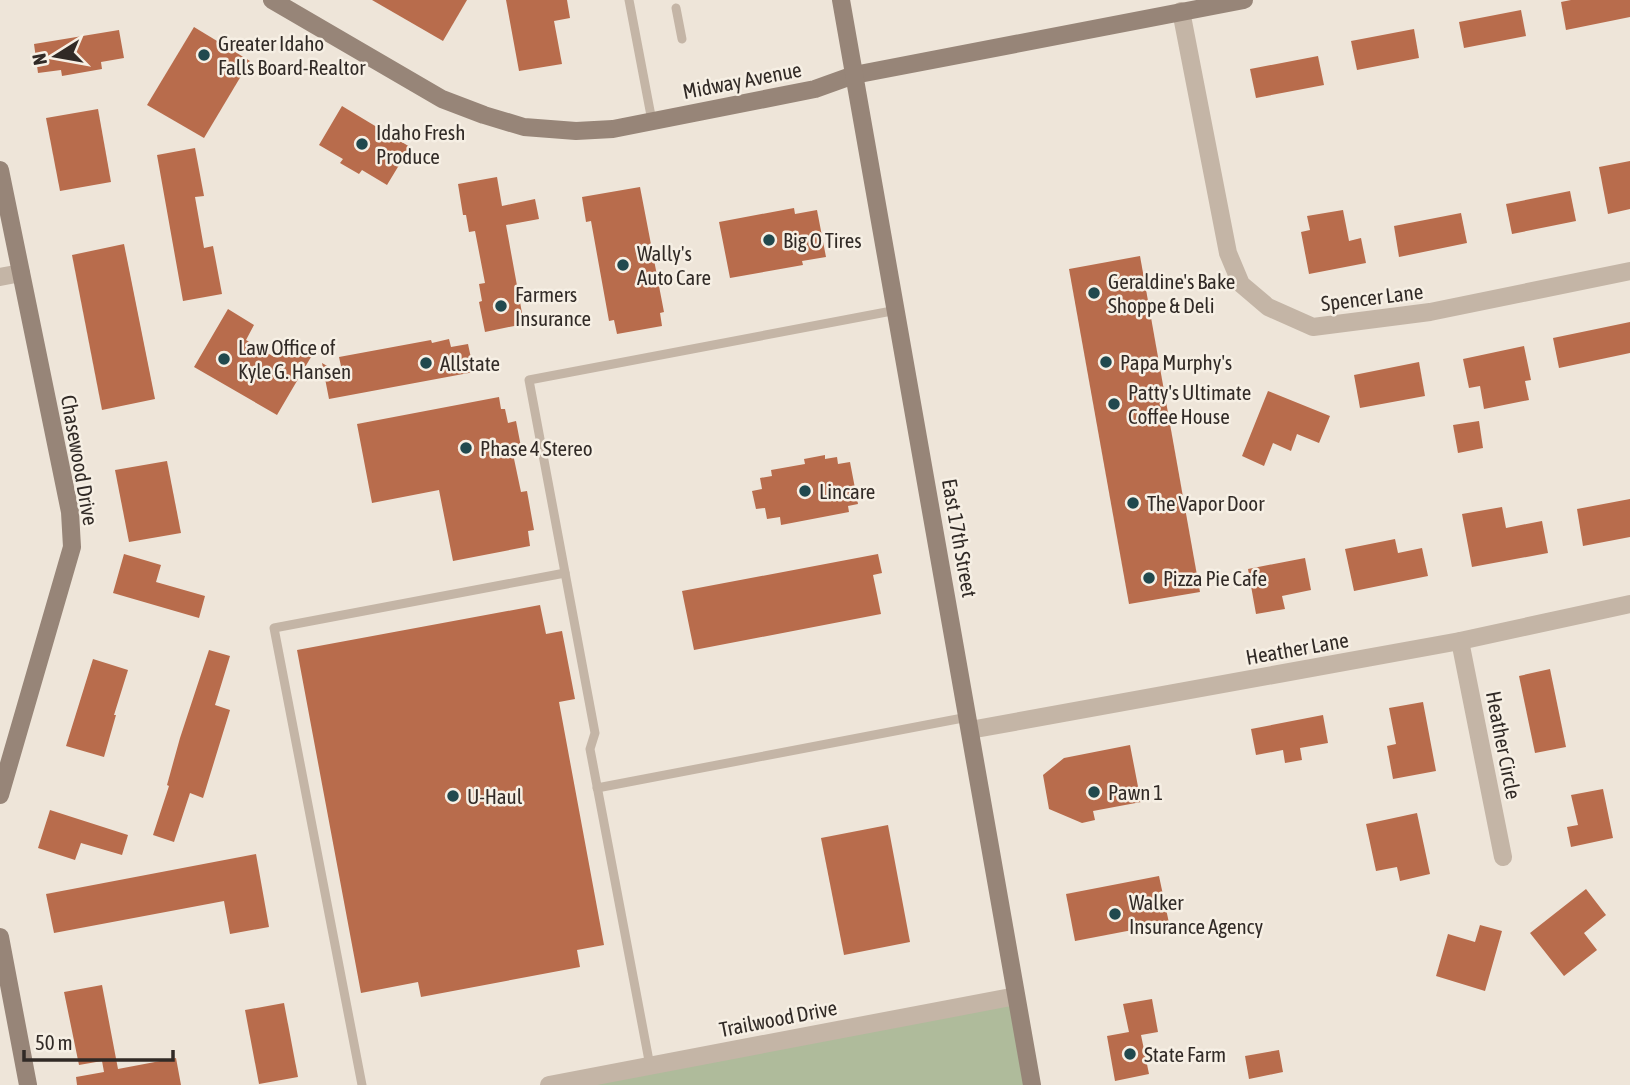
<svg xmlns="http://www.w3.org/2000/svg" width="1630" height="1085" font-family="'Asap Condensed',sans-serif">
<rect width="100%" height="100%" fill="#eee5d9"/>
<!-- green -->
<polygon fill="#afbb9b" points="1016,996 1032,1085 549,1085"/>
<!-- building -->
<g fill="#b86c4c">
<polygon points="372,0 467,0 443,41"/>
<polygon points="506,0 567,0 570,18 554,21 562,64 519,71"/>
<polygon points="1571,0 1630,0 1630,17 1566,30 1561,2"/>
<polygon points="1521,10 1526,36 1464,48 1459,22"/>
<polygon points="194,27 250,61 204,138 147,105"/>
<polygon points="1414,29 1419,58 1357,70 1351,41"/>
<polygon points="119,30 124,58 101,62 102,69 62,76 61,70 38,73 34,44"/>
<polygon points="1318,56 1324,85 1256,98 1250,69"/>
<polygon points="342,106 410,147 387,185 362,170 359,174 340,163 343,159 319,145"/>
<polygon points="98,109 111,182 60,191 46,118"/>
<polygon points="195,148 204,196 195,197 204,248 213,246 222,294 183,301 157,155"/>
<polygon points="1630,161 1630,209 1608,214 1599,167"/>
<polygon points="497,177 502,206 535,199 539,219 506,225 524,324 485,332 479,302 482,301 479,284 485,283 475,231 469,232 466,215 463,215 458,184"/>
<polygon points="640,187 664,312 660,313 662,326 617,334 614,320 609,321 591,221 586,222 582,197"/>
<polygon points="1570,191 1576,221 1512,234 1506,204"/>
<polygon points="794,208 795,214 817,210 826,257 802,261 803,265 730,278 719,222"/>
<polygon points="1343,210 1349,241 1361,238 1366,263 1309,274 1301,232 1310,230 1307,216"/>
<polygon points="1461,213 1467,243 1399,257 1394,226"/>
<polygon points="124,244 155,399 102,410 72,255"/>
<polygon points="1140,256 1200,592 1129,604 1069,269"/>
<polygon points="228,309 254,325 246,340 274,357 284,340 311,357 277,415 194,367"/>
<polygon points="1630,322 1630,353 1559,368 1553,338"/>
<polygon points="449,339 451,347 468,344 474,372 329,399 322,363 343,375 339,357 431,340 432,343"/>
<polygon points="1524,346 1531,380 1525,381 1529,400 1484,409 1480,386 1469,388 1463,359"/>
<polygon points="1419,362 1425,396 1360,408 1354,375"/>
<polygon points="1268,391 1330,416 1319,443 1297,434 1291,451 1273,443 1264,466 1242,456"/>
<polygon points="499,397 501,409 505,409 508,423 516,421 522,452 513,454 521,492 527,491 534,530 528,531 530,546 453,561 439,490 372,503 357,424"/>
<polygon points="1479,421 1483,448 1458,453 1453,425"/>
<polygon points="825,455 825,459 837,457 838,464 850,462 858,504 848,506 849,512 781,525 780,517 767,519 765,508 756,509 752,491 762,489 760,478 772,476 771,470 805,464 804,459"/>
<polygon points="167,461 181,533 129,542 115,470"/>
<polygon points="1630,499 1630,537 1583,546 1577,509"/>
<polygon points="1502,507 1506,528 1542,521 1548,553 1472,567 1462,514"/>
<polygon points="1395,539 1398,553 1422,548 1428,576 1354,591 1345,549"/>
<polygon points="124,554 161,565 156,582 205,596 199,618 113,593"/>
<polygon points="878,554 882,573 873,575 881,614 694,650 682,591"/>
<polygon points="1305,558 1311,590 1282,596 1285,609 1256,614 1248,569"/>
<polygon points="540,605 546,634 562,631 575,699 559,702 604,945 577,950 580,967 421,997 418,982 361,993 297,650"/>
<polygon points="209,650 230,656 215,705 230,710 203,798 190,793 174,842 153,835 169,786 167,785 180,738"/>
<polygon points="93,659 128,670 114,715 116,715 104,757 66,746"/>
<polygon points="1550,669 1566,747 1535,753 1519,676"/>
<polygon points="1423,702 1436,771 1393,779 1387,746 1396,744 1389,708"/>
<polygon points="1323,715 1328,743 1300,748 1302,760 1285,763 1283,750 1256,755 1251,729"/>
<polygon points="1130,745 1141,802 1093,811 1095,820 1082,823 1049,809 1043,775 1064,758"/>
<polygon points="1603,789 1613,838 1571,847 1567,827 1578,825 1571,795"/>
<polygon points="50,810 128,835 122,855 81,843 75,860 38,848"/>
<polygon points="1417,813 1430,874 1400,881 1397,867 1376,871 1366,824"/>
<polygon points="888,825 910,942 844,955 821,838"/>
<polygon points="256,854 269,927 230,934 224,901 54,933 46,894"/>
<polygon points="1159,876 1169,923 1075,941 1066,894"/>
<polygon points="1586,889 1606,915 1584,933 1597,950 1564,976 1530,933"/>
<polygon points="1480,925 1502,931 1485,991 1436,976 1448,934 1475,942"/>
<polygon points="102,985 118,1069 176,1058 181,1085 77,1085 76,1077 104,1072 102,1061 79,1065 64,992"/>
<polygon points="1152,999 1158,1032 1141,1035 1149,1074 1115,1081 1107,1036 1129,1032 1123,1004"/>
<polygon points="284,1003 298,1077 259,1084 245,1010"/>
<polygon points="1279,1050 1283,1072 1249,1079 1245,1056"/>
</g>
<g fill="none" stroke-linecap="round" stroke-linejoin="round">
<!-- lane -->
<g stroke="#c4b5a6" stroke-width="9">
<polyline points="629,0 652,121"/>
<polyline points="676,8 682,39"/>
<polyline points="597,788 968,717"/>
<polyline points="650,1066 590,749 595,733 529,380 897,310"/>
<polyline points="362,1085 274,628 565,573"/>
</g>
<!-- street -->
<g stroke="#c4b5a6" stroke-width="18">
<polyline points="1181,11 1228,253 1241,284 1268,307 1313,327 1430,312 1630,271"/>
<polyline points="0,277 21,273"/>
<polyline points="1460,641 1503,857"/>
<polyline points="970,730 1460,641 1630,604"/>
<polyline points="549,1085 1016,996"/>
</g>
<!-- secondary -->
<g stroke="#978578" stroke-width="18">
<polyline points="272,0 442,99 484,115 524,127 576,131 613,129 815,89 854,75 1244,0"/>
<polyline points="841,0 1032,1085"/>
<polyline points="0,170 70,512 72,547 0,795"/>
<polyline points="0,937 28,1085"/>
</g>
</g>
<!-- markers -->
<g fill="#21494e" stroke="#f6efe4" stroke-width="2.5">
<circle cx="204" cy="55" r="7"/>
<circle cx="362" cy="144" r="7"/>
<circle cx="769" cy="240" r="7"/>
<circle cx="623" cy="265" r="7"/>
<circle cx="1094" cy="293" r="7"/>
<circle cx="501" cy="306" r="7"/>
<circle cx="224" cy="359" r="7"/>
<circle cx="1106" cy="362" r="7"/>
<circle cx="426" cy="363" r="7"/>
<circle cx="1114" cy="404" r="7"/>
<circle cx="466" cy="448" r="7"/>
<circle cx="805" cy="491" r="7"/>
<circle cx="1133" cy="503" r="7"/>
<circle cx="1149" cy="578" r="7"/>
<circle cx="1094" cy="792" r="7"/>
<circle cx="453" cy="796" r="7"/>
<circle cx="1115" cy="914" r="7"/>
<circle cx="1130" cy="1054" r="7"/>
</g>
<g text-anchor="middle" dominant-baseline="central" stroke-width="5" stroke-linejoin="round" paint-order="stroke">
<!-- poi labels -->
<g font-size="21" fill="#312a26" stroke="#f6efe4" text-anchor="start">
<text x="218" y="43">Greater Idaho<tspan x="218" dy="24">Falls Board-Realtor</tspan></text>
<text x="376" y="132">Idaho Fresh<tspan x="376" dy="24">Produce</tspan></text>
<text x="783" y="240">Big O Tires</text>
<text x="637" y="253">Wally's<tspan x="637" dy="24">Auto Care</tspan></text>
<text x="1108" y="281">Geraldine's Bake<tspan x="1108" dy="24">Shoppe &amp; Deli</tspan></text>
<text x="515" y="294">Farmers<tspan x="515" dy="24">Insurance</tspan></text>
<text x="238" y="347">Law Office of<tspan x="238" dy="24">Kyle G. Hansen</tspan></text>
<text x="1120" y="362">Papa Murphy's</text>
<text x="440" y="363">Allstate</text>
<text x="1128" y="392">Patty's Ultimate<tspan x="1128" dy="24">Coffee House</tspan></text>
<text x="480" y="448">Phase 4 Stereo</text>
<text x="819" y="491">Lincare</text>
<text x="1147" y="503">The Vapor Door</text>
<text x="1163" y="578">Pizza Pie Cafe</text>
<text x="1108" y="792">Pawn 1</text>
<text x="467" y="796">U-Haul</text>
<text x="1129" y="902">Walker<tspan x="1129" dy="24">Insurance Agency</tspan></text>
<text x="1144" y="1054">State Farm</text>
</g>
<!-- street labels -->
<g font-size="21" fill="#312a26" stroke="#f6efe4">
<text transform="translate(742 80) rotate(-11)">Midway Avenue</text>
<text transform="translate(1372 297) rotate(-7)">Spencer Lane</text>
<text transform="translate(80 460) rotate(80)">Chasewood Drive</text>
<text transform="translate(960 538) rotate(80)">East 17th Street</text>
<text transform="translate(1297 648) rotate(-10)">Heather Lane</text>
<text transform="translate(1504 745) rotate(79)">Heather Circle</text>
<text transform="translate(778 1018) rotate(-11)">Trailwood Drive</text>
</g>
</g>
<!-- north arrow -->
<g transform="translate(56 56) rotate(259)" stroke="#f6efe4" stroke-width="5" paint-order="stroke">
<path d="M0-5L12 26L0 18L-12 26Z" fill="#312a26"/>
<text y="-10" font-size="19" font-weight="bold" text-anchor="middle" fill="#312a26">N</text>
</g>
<!-- scale -->
<path d="M24 1050v10h149v-10" fill="none" stroke="#312a26" stroke-width="3.5"/>
<text x="35" y="1050" font-size="21" fill="#312a26" stroke="#f6efe4" stroke-width="5" paint-order="stroke">50 m</text>
</svg>
